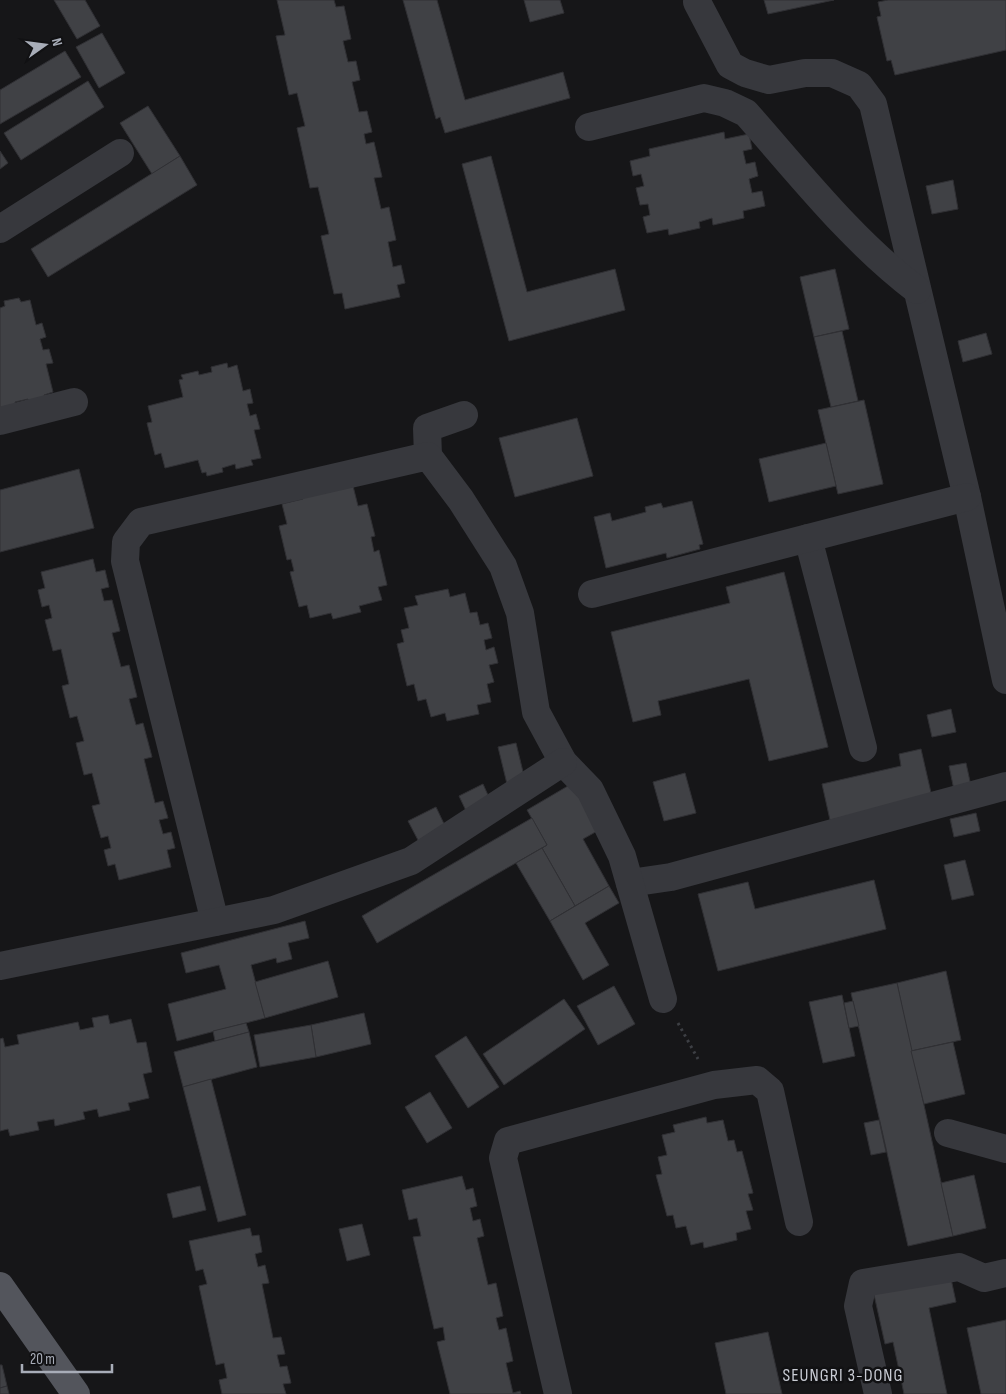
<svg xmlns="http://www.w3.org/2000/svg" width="1006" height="1394" font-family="'Sofia Sans Condensed',sans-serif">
<rect width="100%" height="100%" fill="#161618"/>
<!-- building -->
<g fill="#404145" stroke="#303034">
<polygon points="54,0 85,0 100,26 77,39"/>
<polygon points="277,0 334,0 336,7 344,6 351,39 343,41 348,62 356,61 360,80 352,82 359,112 367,111 372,132 364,134 366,144 374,142 382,177 374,178 381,209 389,207 396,240 388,242 393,267 401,265 405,283 397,285 400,297 345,309 342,293 334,294 321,236 329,234 318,187 310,188 297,128 305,126 297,93 289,95 276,36 285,35"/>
<polygon points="403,0 437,0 465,100 563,72 570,98 445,133 440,117 436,119"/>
<polygon points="524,0 560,0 564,13 530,22"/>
<polygon points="764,0 834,0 768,14"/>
<polygon points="888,0 1006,0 1006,50 895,75 891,60 887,61 877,17 881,16 878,2"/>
<polygon points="102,33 125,73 99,88 76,47"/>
<polygon points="65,51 81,77 0,124 0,90"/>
<polygon points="88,81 104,107 21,160 4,133"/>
<polygon points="148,106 180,156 152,174 120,123"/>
<polygon points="724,132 725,139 749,134 752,149 743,151 746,164 755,162 758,176 749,179 752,193 762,191 765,206 743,211 744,218 713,225 712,218 699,222 700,228 669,235 668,229 647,233 643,217 650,215 648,204 640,205 636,188 644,186 641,174 633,176 630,161 650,156 649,149"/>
<polygon points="0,151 8,163 0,169"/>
<polygon points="180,156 197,185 48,277 31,249"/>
<polygon points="491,156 527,292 615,269 625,310 509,341 462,164"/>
<polygon points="953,180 958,209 932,214 926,186"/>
<polygon points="835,269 849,329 814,337 800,277"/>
<polygon points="19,298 21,302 30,300 36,325 42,323 46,337 40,339 43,350 49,349 53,363 46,364 53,392 44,395 45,399 29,403 28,399 15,402 16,407 0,410 0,308 5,306 4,301"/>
<polygon points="842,331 858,401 831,407 814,337"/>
<polygon points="986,333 992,354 963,362 958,341"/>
<polygon points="227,363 228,368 237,365 243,391 250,389 253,403 247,404 250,416 256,414 260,429 254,430 261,458 251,460 253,465 236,469 235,464 222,468 223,472 207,476 206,472 202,473 198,460 165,468 161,453 155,455 147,423 152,422 148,406 183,397 179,380 183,379 181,375 198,371 199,375 212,372 211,367"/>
<polygon points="864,400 883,484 838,494 818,410"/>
<polygon points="577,418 593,476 515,497 499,438"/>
<polygon points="826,443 836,486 769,502 759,459"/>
<polygon points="79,469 94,528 0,552 0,490"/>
<polygon points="353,486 358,506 367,504 375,536 371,537 374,552 379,550 387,585 378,587 382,600 359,606 361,612 333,619 331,613 310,618 307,605 299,607 290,572 294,571 291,559 287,560 279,526 287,524 282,504 303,499 301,491"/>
<polygon points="692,501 703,544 699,545 700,549 667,558 666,553 606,568 594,517 610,513 612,521 646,512 645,507 661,503 663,508"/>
<polygon points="93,559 96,572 105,570 109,587 101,589 104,601 112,600 120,631 112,633 121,667 129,665 137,697 129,699 136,725 143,723 152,757 144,759 155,803 163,801 168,818 159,820 163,834 171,832 175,848 167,850 171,867 119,880 115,864 108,866 104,850 111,848 108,836 101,838 92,806 100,804 92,773 84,775 76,743 84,741 77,716 70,718 62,686 69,684 61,649 53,651 45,620 52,618 49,605 42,607 38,590 45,588 41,572"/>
<polygon points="784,572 828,747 769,761 749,679 658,701 661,715 633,722 611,632 730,603 726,587"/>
<polygon points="448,589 450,597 465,593 470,613 477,612 480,625 488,623 492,638 484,640 486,650 494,647 498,663 489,665 494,682 487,684 491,702 477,705 479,714 447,721 445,713 431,717 426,699 418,701 414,684 407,686 397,644 404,642 401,630 409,628 404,608 418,605 415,596"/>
<polygon points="951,709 956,732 932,737 927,715"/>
<polygon points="516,743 525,780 507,784 498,747"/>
<polygon points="921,749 932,797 830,820 822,784 901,766 899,754"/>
<polygon points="966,763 971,786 954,790 949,766"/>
<polygon points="685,773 696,813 664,821 653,782"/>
<polygon points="573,783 599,830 583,839 609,886 575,906 542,848 547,845 527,810"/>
<polygon points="483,784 492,804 468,815 459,796"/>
<polygon points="436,807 446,828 419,842 408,821"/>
<polygon points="976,813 980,831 954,837 950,819"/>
<polygon points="532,818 547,845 377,943 362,916"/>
<polygon points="542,848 575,906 550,921 516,863"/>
<polygon points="965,860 974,895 952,900 944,865"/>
<polygon points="874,880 886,929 718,971 698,894 748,882 755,909"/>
<polygon points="609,886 619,903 585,923 609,965 583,980 550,921"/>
<polygon points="305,921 309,938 288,943 292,959 277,963 276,958 251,965 265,1018 177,1041 168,1004 226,989 219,965 186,973 181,953"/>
<polygon points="328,961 338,997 265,1018 255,982"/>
<polygon points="946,971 961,1040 911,1051 897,983"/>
<polygon points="897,983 953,1236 908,1246 851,993"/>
<polygon points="614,986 635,1024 598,1045 577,1006"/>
<polygon points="842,995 855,1056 823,1063 809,1002"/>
<polygon points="564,999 585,1029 504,1085 483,1054"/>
<polygon points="853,1001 859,1026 849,1028 844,1003"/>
<polygon points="364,1013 371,1044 316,1057 311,1025"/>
<polygon points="108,1015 110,1024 131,1019 137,1043 146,1042 152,1072 143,1074 149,1098 128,1103 130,1110 99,1117 97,1109 83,1112 85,1119 55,1126 54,1119 37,1122 39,1130 10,1136 8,1129 0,1131 0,1039 3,1038 5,1047 19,1044 17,1035 78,1022 80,1030 94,1027 92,1018"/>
<polygon points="246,1023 249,1032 215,1041 213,1031"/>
<polygon points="311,1025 316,1057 260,1067 254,1035"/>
<polygon points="249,1032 257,1067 183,1087 174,1052"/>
<polygon points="466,1036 499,1087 468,1108 435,1056"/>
<polygon points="953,1042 965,1094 924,1104 911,1051"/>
<polygon points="211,1079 246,1215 218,1222 183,1087"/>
<polygon points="430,1092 452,1128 427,1143 405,1107"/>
<polygon points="706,1117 707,1123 723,1120 728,1141 734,1140 737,1152 742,1151 753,1193 748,1194 753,1210 746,1211 751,1229 736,1233 737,1240 704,1248 703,1242 691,1245 686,1226 676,1228 673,1215 667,1216 656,1175 662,1174 658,1157 667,1155 662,1135 675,1132 673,1125"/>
<polygon points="879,1120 886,1152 871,1155 864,1123"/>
<polygon points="974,1175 986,1228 953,1236 941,1183"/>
<polygon points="462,1176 466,1190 473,1188 477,1206 470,1208 473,1221 480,1219 484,1236 477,1238 488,1285 496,1283 503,1316 496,1318 499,1330 506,1328 513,1361 506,1363 513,1393 520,1391 521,1394 450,1394 437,1342 445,1340 443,1327 434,1329 413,1237 421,1236 417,1218 409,1220 402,1190"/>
<polygon points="200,1186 206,1210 173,1218 167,1194"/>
<polygon points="362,1224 370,1255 347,1261 339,1229"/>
<polygon points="250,1228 252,1236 259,1235 262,1252 255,1254 258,1267 265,1265 269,1283 262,1284 273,1338 281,1337 285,1354 277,1355 280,1367 287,1366 291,1383 283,1384 286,1394 222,1394 219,1380 227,1378 224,1363 216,1365 199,1286 207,1284 203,1269 196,1271 189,1241"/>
<polygon points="950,1274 956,1302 929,1308 947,1394 904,1394 893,1342 885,1344 873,1290"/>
<polygon points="1006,1320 1006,1394 981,1394 967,1328"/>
<polygon points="768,1332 782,1394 726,1394 715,1343"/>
<polygon points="0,1365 2,1365 7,1386 0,1388"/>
<polygon points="7,1386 9,1394 0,1394 0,1388"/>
</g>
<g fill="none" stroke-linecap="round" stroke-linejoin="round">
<!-- path -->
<polyline stroke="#3d3f44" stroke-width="3" stroke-dasharray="2.5 4" stroke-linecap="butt" points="678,1023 698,1059"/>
<!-- minor -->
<g stroke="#37383d" stroke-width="28">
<polyline points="697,2 730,65 745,73 769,80 805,73 832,73 859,85 873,104 967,497 1006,680"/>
<path d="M589,127l115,-29 21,5 21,10c54,61 106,128 171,177"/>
<polyline points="0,229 120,153"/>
<polyline points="0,421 74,402"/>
<polyline points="428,456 427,428 464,415"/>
<polyline points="808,538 863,748"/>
<polyline points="592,594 967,497"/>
<polyline points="630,883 671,877 1006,786"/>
<polyline points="215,922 125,561 126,542 141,522 428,456 461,500 503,566 520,613 536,712 563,762 590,790 622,856 663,999"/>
<polyline points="0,966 274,910 411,861 563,762"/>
<polyline points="948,1133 1006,1149"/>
<polyline points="558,1394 503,1158 508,1141 714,1085 757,1080 770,1091 799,1222"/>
<polyline points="878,1394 858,1306 863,1283 959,1267 984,1278 1006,1273"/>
</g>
<!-- major -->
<polyline stroke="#53555c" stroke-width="28" points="0,1286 76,1394"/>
</g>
<g text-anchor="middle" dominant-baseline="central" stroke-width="5" stroke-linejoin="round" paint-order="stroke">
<!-- quarter labels -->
<g font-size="18" letter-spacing="1" fill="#c9ccd4" stroke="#111113">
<text x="843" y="1375">SEUNGRI 3-DONG</text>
</g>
</g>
<!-- north arrow -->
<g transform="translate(45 45) rotate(76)" stroke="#111113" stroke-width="4" paint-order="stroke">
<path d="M0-4L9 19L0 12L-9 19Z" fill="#a8adb8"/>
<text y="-8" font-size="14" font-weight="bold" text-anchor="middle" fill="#a8adb8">N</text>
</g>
<!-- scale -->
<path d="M22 1364v8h90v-8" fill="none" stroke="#a8adb8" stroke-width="2.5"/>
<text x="30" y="1364" font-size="15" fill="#a8adb8" stroke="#111113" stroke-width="4" paint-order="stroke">20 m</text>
</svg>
